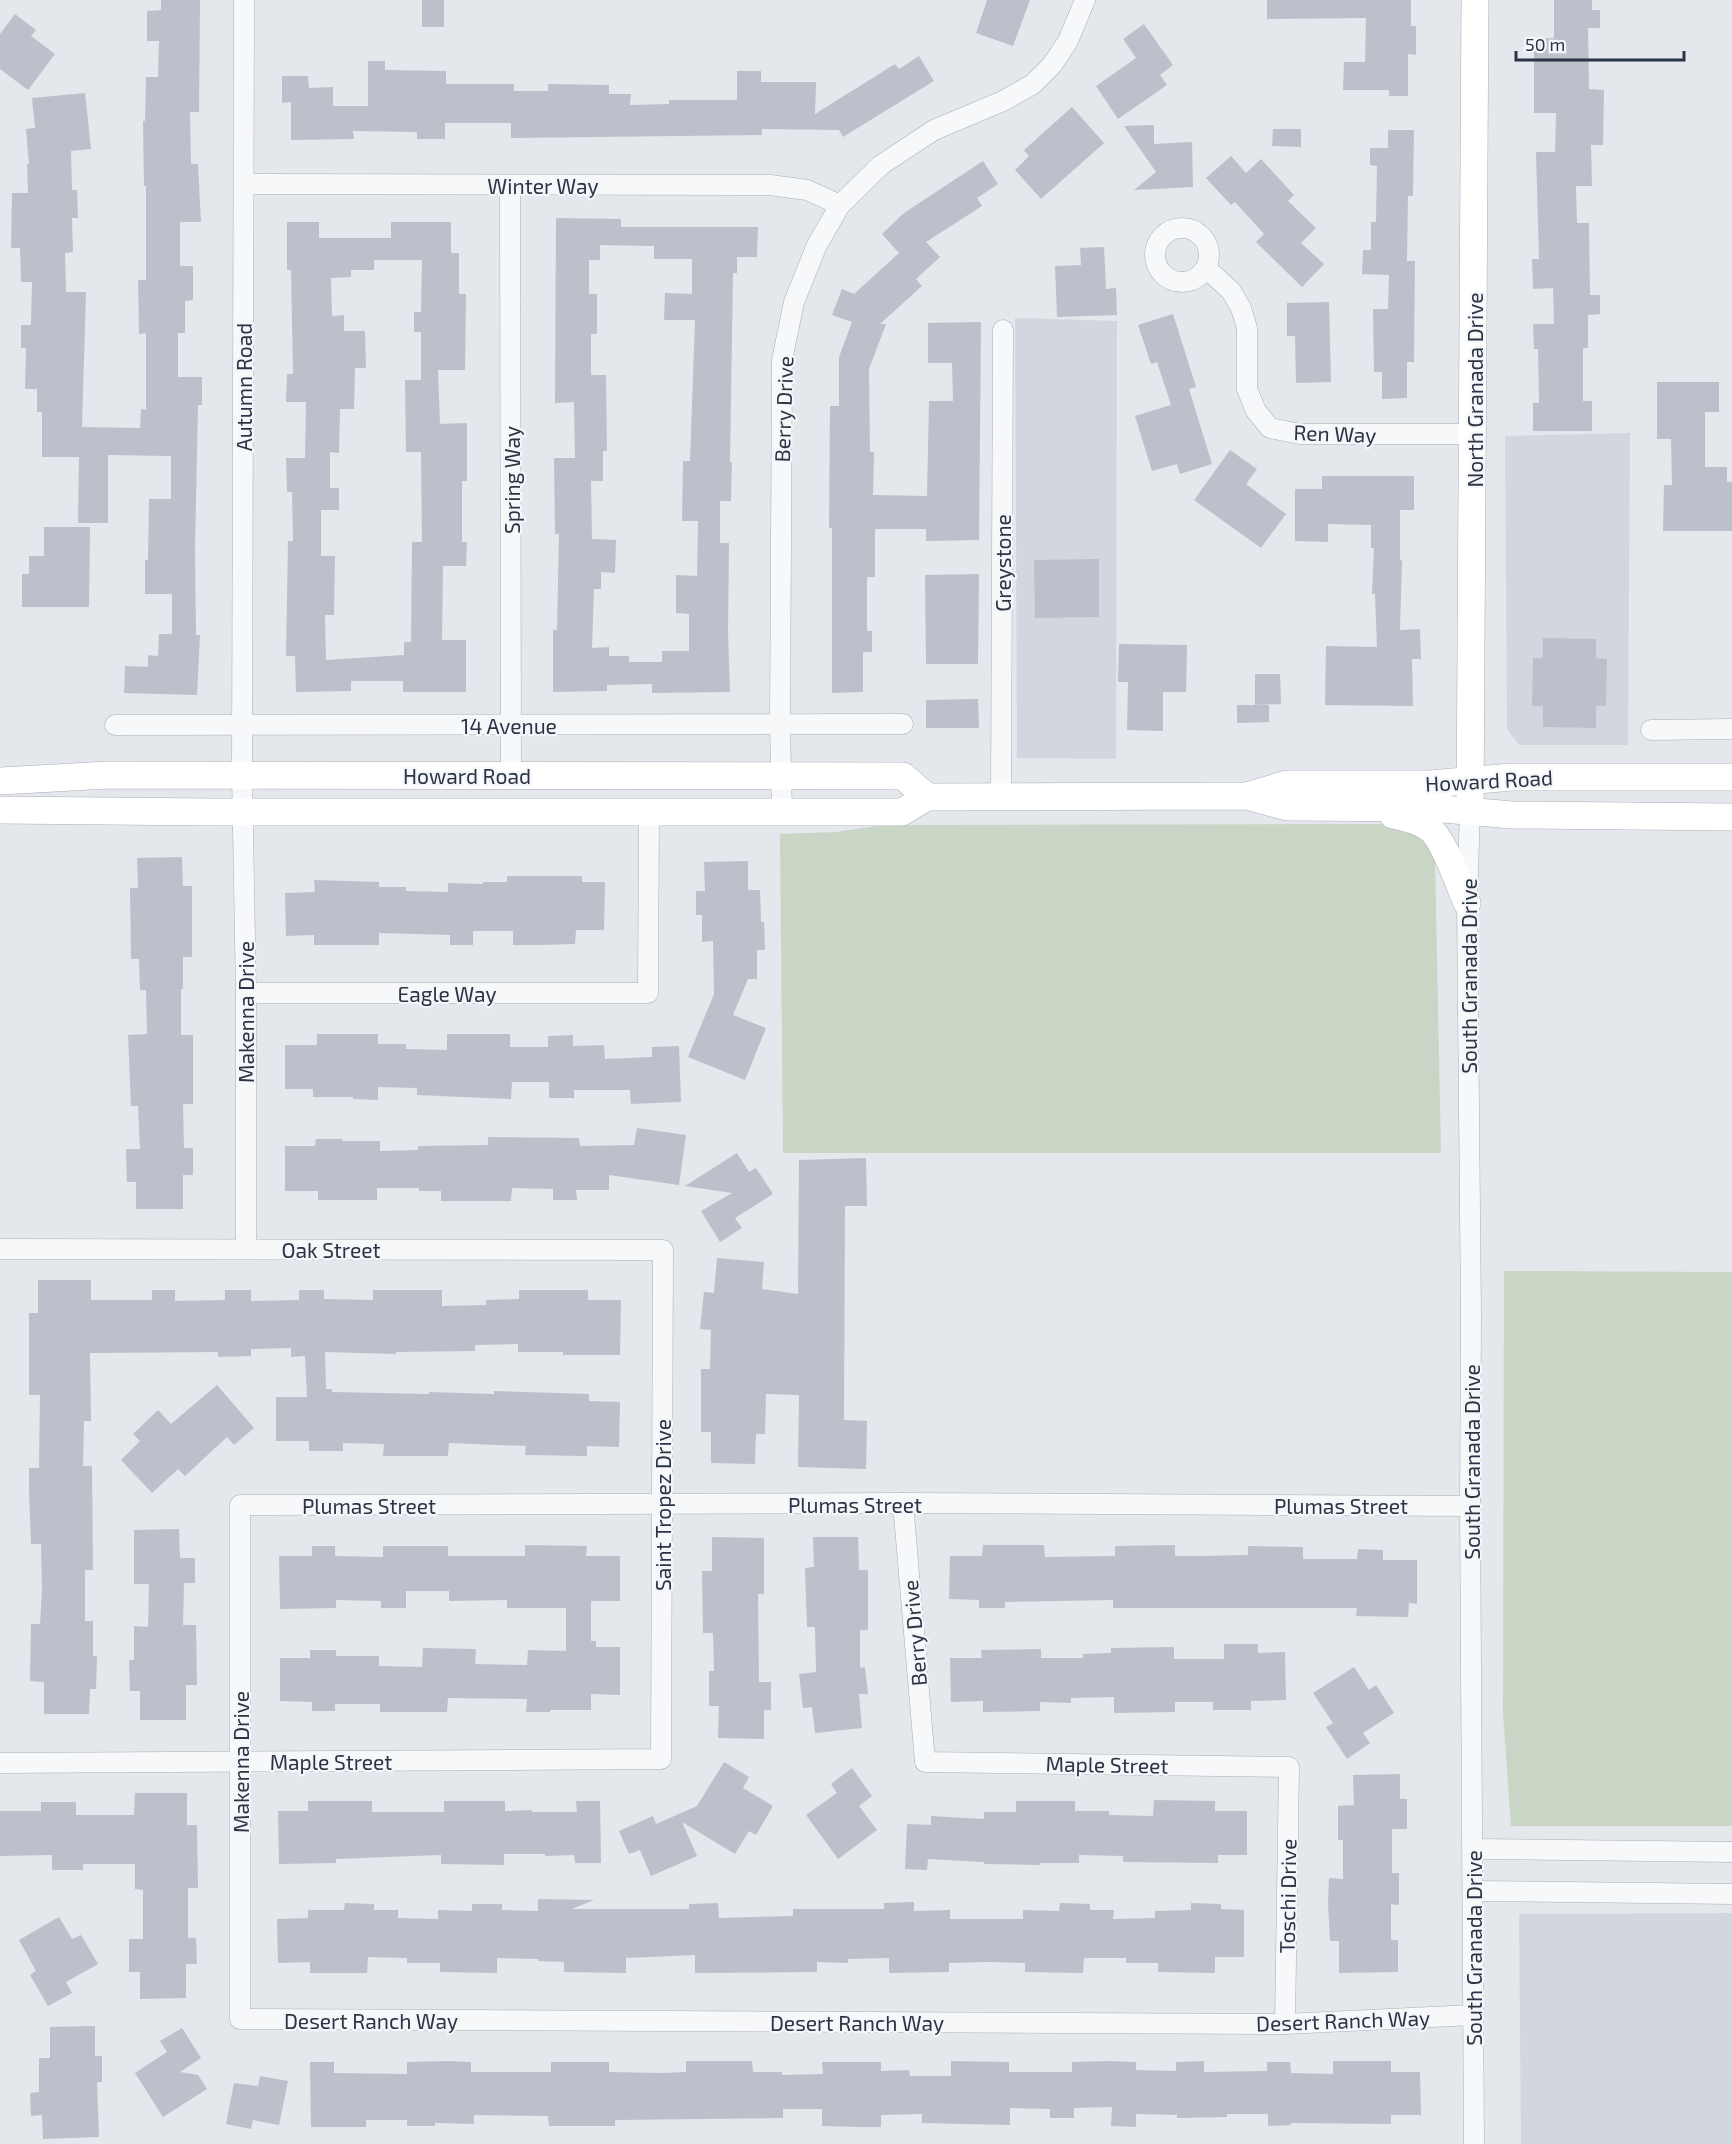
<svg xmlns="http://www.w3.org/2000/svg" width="1732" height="2144" font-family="'Exo 2',sans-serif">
<rect width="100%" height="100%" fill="#e4e7ec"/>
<!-- built -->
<g fill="#d2d6de">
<polygon points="1015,318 1117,321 1116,759 1017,758"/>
<polygon points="1630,433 1628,745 1519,745 1507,729 1505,436"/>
<polygon points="1732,1913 1732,2144 1521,2144 1519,1914"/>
</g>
<!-- green -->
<g fill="#c9d6c5">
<polygon points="1383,824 1406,831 1426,841 1435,860 1441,1153 783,1153 780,834 836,832 884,825"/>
<polygon points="1504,1271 1732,1272 1732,1826 1511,1826 1503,1713"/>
</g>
<!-- building -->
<g fill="#bbc0ca" fill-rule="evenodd">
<polygon points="161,0 200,0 199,112 190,112 191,164 198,164 201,222 180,222 180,266 193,266 193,300 185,301 185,333 178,333 178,377 202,377 202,405 198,405 195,549 196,635 200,635 197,695 124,693 125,666 148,667 148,655 158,656 159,634 172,634 172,594 145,594 145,560 148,560 149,499 171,499 171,456 108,455 108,523 78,523 79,457 42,457 42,412 37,412 37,389 25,389 26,348 21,348 21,325 31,325 32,282 21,282 20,248 11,248 12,193 28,193 27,164 29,164 26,129 35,128 32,98 85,93 91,149 71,151 72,190 77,190 78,218 72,218 73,252 65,253 66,292 86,292 82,427 140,428 141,409 146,410 146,333 139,334 138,280 146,280 146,186 144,186 143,121 145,121 146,77 158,77 159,41 147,41 147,11 161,10"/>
<rect x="422" y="0" width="22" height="27"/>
<polygon points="987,0 1030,0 1013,46 976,33"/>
<polygon points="1267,0 1411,0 1411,26 1416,26 1416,55 1408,54 1408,96 1389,96 1389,90 1343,90 1344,62 1365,62 1366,18 1267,19"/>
<polygon points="1554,0 1592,0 1592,10 1600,10 1600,28 1588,28 1589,89 1604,90 1603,145 1591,145 1592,186 1576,186 1577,223 1589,223 1590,295 1600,295 1600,314 1588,315 1588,348 1583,348 1583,401 1592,401 1592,431 1533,431 1533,403 1539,403 1538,349 1534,349 1533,324 1554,324 1553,288 1533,289 1532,259 1539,259 1536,152 1555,152 1556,113 1534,113 1534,39 1554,38"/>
<polygon points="15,14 36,30 31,36 55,54 28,90 0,69 0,34"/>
<polygon points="1144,24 1173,65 1160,75 1167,85 1118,119 1096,86 1136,58 1123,39"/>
<polygon points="919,56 934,81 843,137 839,130 762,129 762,135 511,138 511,123 445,123 445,139 417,139 417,132 353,131 354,139 291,140 291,102 282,103 282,76 308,76 309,88 333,87 333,106 368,106 368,61 385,61 385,70 446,71 446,84 514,84 514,91 548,91 548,84 609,85 609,94 631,94 630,105 669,104 669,100 737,100 737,71 761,71 761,82 816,82 815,114 895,64 899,69"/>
<polygon points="1072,107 1104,143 1041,199 1015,170 1029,156 1024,150"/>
<polygon points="1154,125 1154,144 1192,142 1193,187 1134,190 1156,172 1124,126"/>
<polygon points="1273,129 1301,129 1301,147 1272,146"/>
<polygon points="1388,130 1414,130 1413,196 1408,196 1407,261 1415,261 1414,362 1407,362 1407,398 1382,399 1382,372 1374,372 1373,309 1388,309 1389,275 1362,274 1363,250 1371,250 1371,222 1376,222 1377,166 1370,165 1370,148 1388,148"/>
<polygon points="1231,156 1246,173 1261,159 1294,195 1288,201 1316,228 1301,243 1324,264 1302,287 1256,242 1264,234 1235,202 1231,205 1206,178"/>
<polygon points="983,161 998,184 977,198 982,206 926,242 940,257 916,279 922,286 880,324 886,324 869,369 870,452 874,452 873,495 927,496 929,401 953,401 952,363 928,363 928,323 981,322 979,540 926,541 926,529 875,529 875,577 867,577 867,631 872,631 872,652 863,652 863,692 832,693 832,528 829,528 830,406 839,406 839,357 852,322 832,315 842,289 854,294 899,253 882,234 904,213"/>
<path d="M556,218l65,1v8h137l-1,30h-20v16h-4l-3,189h2l-1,39h-11v42h9l-1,89 2,60 -78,1v-9l-45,1v6l-54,1v-62h4l2,-96h-4l-1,-76h21l-1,-56 -19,1zM600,245l54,1v13h38v35l-27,-1 -1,27h31l-5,141h-7l-1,60h16l-1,55 -21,-1v38l13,1v37h-27v11h-33v-6h-20v-9l-17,1 2,-59h7v-17l14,1 1,-33 -24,-1 -1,-58h12v-30h4l-1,-76h-15v-41h6v-40h-8v-34h11z"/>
<path d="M287,222h32v16h72v-16h60v31h8v41h7l-1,76h-27l2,54 27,-1v58h-5v61h5l-1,24h-23l-1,74h24v52h-63v-11h-52v10l-55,1 -1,-36h-9l2,-115h5l-1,-49h-5l-1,-34h19l1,-56h-20l1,-28h6l-2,-104h-4zM374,260h48l-1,52h-7v20h7v48h-16l1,72h15l1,90h-10l-1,100h-7v13l-78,5 -1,-45h9l1,-59h-14v-46h18v-22h-9v-36l9,1 1,-44h14l1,-41h11l-1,-37h-21v-16l-12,1 -1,-38 20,-1v-7h23z"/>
<polygon points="1104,247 1106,289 1116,288 1117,315 1057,317 1055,266 1081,265 1080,248"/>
<polygon points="1329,302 1331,382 1296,383 1295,336 1287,336 1287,303"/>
<polygon points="1173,314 1196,387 1189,389 1212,464 1180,474 1177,464 1152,471 1135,416 1171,405 1157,362 1151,364 1138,325"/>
<polygon points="1657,382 1719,382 1719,412 1705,412 1705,467 1727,467 1727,482 1732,482 1732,531 1663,531 1664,485 1672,485 1671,439 1657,439"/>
<polygon points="1230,450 1257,469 1246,484 1286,514 1261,548 1194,500"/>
<polygon points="1322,476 1414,476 1414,510 1400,510 1400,560 1402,561 1400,630 1420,629 1421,659 1412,659 1413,706 1325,705 1326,646 1377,647 1375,594 1372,594 1374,548 1371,548 1371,525 1328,524 1328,542 1295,541 1295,489 1322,489"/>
<polygon points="44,527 90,527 89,607 22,607 22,574 29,574 29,556 44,556"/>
<polygon points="1099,559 1099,617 1035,618 1034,560"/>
<polygon points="979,574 978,664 926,664 925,575"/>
<polygon points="1543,638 1596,639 1596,658 1607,659 1606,706 1596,706 1596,728 1543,727 1543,706 1532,706 1533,658 1543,658"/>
<polygon points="1119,644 1187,645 1186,692 1163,692 1163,731 1127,730 1128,682 1118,682"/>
<polygon points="1255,674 1280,674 1281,704 1255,705"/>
<polygon points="978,699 979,728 926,728 926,700"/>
<polygon points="1237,705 1269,705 1269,722 1237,723"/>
<polygon points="182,857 183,886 192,886 192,957 183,957 183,989 181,989 181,1035 193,1035 193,1104 183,1104 184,1148 193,1148 193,1175 183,1175 183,1209 136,1209 136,1182 127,1182 126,1149 140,1149 138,1106 131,1106 128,1035 147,1034 146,990 140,990 139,959 131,959 130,888 138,888 137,858"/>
<polygon points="748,861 748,890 760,890 761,922 764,922 765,950 757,950 757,979 748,979 733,1015 766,1028 745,1080 688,1057 714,994 713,941 702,942 702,915 696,915 696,891 705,891 704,862"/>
<polygon points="507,876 582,876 582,882 605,882 604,930 576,930 575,944 538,945 513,945 513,931 473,931 473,945 450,945 450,935 417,934 379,933 379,945 314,945 314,935 286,936 285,893 315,892 314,880 379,882 379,887 406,887 406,891 448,892 448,883 483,884 483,882 507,882"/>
<polygon points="317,1034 378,1034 378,1044 406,1044 406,1049 447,1050 447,1034 510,1034 510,1047 548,1047 548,1036 573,1035 573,1046 604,1045 605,1059 652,1057 652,1047 679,1046 681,1102 631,1104 630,1090 574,1090 574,1098 549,1098 549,1082 512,1082 511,1099 417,1095 417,1088 378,1087 378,1100 353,1099 353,1097 313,1097 313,1089 285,1089 285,1045 317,1045"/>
<polygon points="637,1128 686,1135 679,1185 609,1175 609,1190 576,1190 577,1200 553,1200 553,1189 512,1188 511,1201 441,1201 441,1191 419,1191 419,1188 377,1188 377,1200 318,1200 318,1191 285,1191 285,1146 315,1146 316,1139 342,1139 342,1141 380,1141 380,1151 418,1150 418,1146 488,1145 488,1137 579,1138 580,1146 634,1145"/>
<polygon points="737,1153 749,1172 756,1168 773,1194 735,1218 742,1228 720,1242 701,1211 732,1193 685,1186"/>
<polygon points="866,1158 867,1206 845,1206 844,1420 867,1421 866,1469 798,1467 799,1395 766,1394 765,1434 756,1434 755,1464 711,1463 711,1432 701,1432 701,1369 710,1369 711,1330 700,1329 704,1292 714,1293 717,1258 764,1262 762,1289 798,1294 799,1160"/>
<polygon points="38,1280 91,1280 91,1300 152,1300 152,1290 175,1290 175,1301 225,1300 225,1290 251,1290 251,1301 299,1300 299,1290 324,1290 324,1299 373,1300 373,1290 442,1290 442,1306 486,1305 486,1300 519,1299 519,1290 588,1290 588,1300 621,1300 620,1355 563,1355 563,1352 518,1352 518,1344 475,1345 475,1351 396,1352 396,1354 325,1352 326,1389 332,1389 332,1392 429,1394 429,1392 494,1394 494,1391 589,1394 589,1401 620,1402 619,1447 587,1446 587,1456 525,1455 526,1446 449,1443 448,1456 383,1456 384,1444 343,1443 343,1451 309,1451 309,1441 276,1441 276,1397 307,1397 305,1356 291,1357 291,1348 251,1349 251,1356 218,1357 218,1352 90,1353 91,1421 84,1421 83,1466 92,1466 93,1570 85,1570 85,1621 93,1621 93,1656 97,1656 96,1689 90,1689 89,1714 44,1714 44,1682 30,1681 31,1624 40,1624 42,1590 41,1544 31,1544 29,1491 29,1468 39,1468 40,1395 29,1395 29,1313 38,1313"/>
<polygon points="217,1385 254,1428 234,1445 227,1437 185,1476 178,1469 152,1493 121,1460 140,1441 133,1434 158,1410 171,1424"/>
<polygon points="179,1529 180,1558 195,1558 195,1583 184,1583 183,1625 196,1625 197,1685 186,1685 186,1720 140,1720 140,1691 130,1691 129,1660 134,1660 134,1626 148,1627 149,1584 134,1584 134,1530"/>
<polygon points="712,1537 764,1538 764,1594 758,1594 759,1682 771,1682 771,1710 764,1710 764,1739 718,1738 719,1706 709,1706 709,1671 714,1671 713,1633 703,1633 702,1571 712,1571"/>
<polygon points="813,1537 858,1537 859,1570 868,1570 868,1630 860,1630 860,1668 865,1667 868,1694 859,1694 862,1728 815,1733 812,1707 803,1708 799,1674 816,1672 815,1627 807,1627 805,1568 814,1567"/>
<polygon points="525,1545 587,1546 586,1556 620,1556 620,1601 591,1601 591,1641 596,1641 596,1647 620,1647 620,1695 591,1694 591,1710 550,1710 550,1712 526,1712 527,1699 448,1698 447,1712 380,1712 380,1704 335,1704 335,1711 312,1711 312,1702 280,1701 280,1658 310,1658 310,1650 336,1650 336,1656 379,1656 379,1666 422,1667 423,1648 476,1649 475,1664 527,1665 528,1650 566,1651 566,1608 507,1608 507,1600 449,1601 449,1591 406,1591 406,1608 381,1608 381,1601 336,1600 336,1608 280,1609 279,1556 312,1556 312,1546 335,1546 335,1556 383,1557 383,1546 448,1546 448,1556 525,1556"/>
<polygon points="983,1545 1044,1545 1045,1557 1115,1556 1115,1546 1175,1545 1175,1556 1202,1556 1248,1555 1248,1546 1303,1547 1303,1559 1357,1559 1358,1549 1383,1550 1383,1560 1417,1560 1417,1604 1409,1603 1408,1617 1356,1616 1357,1608 1113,1608 1113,1600 1005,1602 1005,1608 979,1608 979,1600 949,1599 950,1556 982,1556"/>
<polygon points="1224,1644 1258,1644 1258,1653 1285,1652 1286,1700 1251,1701 1251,1710 1213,1710 1213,1702 1175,1702 1175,1712 1114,1713 1114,1697 1071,1698 1071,1703 1040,1702 1040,1711 983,1712 983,1701 951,1702 950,1658 982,1658 981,1650 1041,1649 1041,1658 1083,1658 1083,1654 1111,1653 1111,1648 1174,1647 1174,1659 1224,1659"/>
<polygon points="1354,1667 1369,1690 1376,1685 1394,1713 1363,1733 1370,1743 1347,1759 1326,1727 1333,1723 1313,1693"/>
<polygon points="724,1762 749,1777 743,1788 773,1806 756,1835 749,1831 735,1854 682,1822 697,1856 651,1876 640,1850 629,1854 619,1831 653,1816 656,1824 697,1806"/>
<polygon points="852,1768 872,1796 859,1806 877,1830 838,1859 806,1815 837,1793 831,1784"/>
<polygon points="1400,1774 1400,1799 1407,1799 1407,1829 1392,1829 1392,1873 1399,1873 1399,1905 1391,1904 1391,1940 1398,1940 1398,1972 1339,1973 1339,1941 1330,1941 1328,1903 1329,1878 1343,1879 1343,1840 1338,1840 1338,1806 1354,1805 1353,1775"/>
<polygon points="135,1793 187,1793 187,1825 197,1825 198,1888 188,1888 188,1938 196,1938 197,1964 186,1964 186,1998 140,1999 140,1972 129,1972 129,1939 143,1939 143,1890 135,1889 135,1864 83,1864 83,1870 52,1870 52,1855 0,1856 0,1811 41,1811 41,1802 76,1802 76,1815 134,1815"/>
<polygon points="1154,1800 1215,1801 1215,1811 1247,1811 1247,1855 1218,1855 1218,1863 1123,1862 1123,1856 1079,1855 1079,1863 1040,1863 1040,1865 984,1864 984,1862 928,1859 927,1870 905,1869 907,1824 931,1825 931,1816 984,1819 984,1812 1016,1812 1016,1801 1075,1801 1075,1811 1109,1811 1109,1815 1153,1816"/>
<polygon points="308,1801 372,1801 372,1812 444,1812 444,1801 505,1801 505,1811 532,1810 532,1812 577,1812 576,1801 600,1801 601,1863 575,1863 574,1855 545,1856 545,1854 504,1854 504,1865 441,1864 441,1855 336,1859 336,1863 279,1864 278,1811 308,1811"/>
<polygon points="538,1899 594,1900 572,1909 689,1909 689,1904 718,1903 719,1918 793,1916 793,1909 884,1909 884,1903 914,1902 914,1911 950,1910 950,1919 1023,1919 1023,1910 1059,1911 1060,1903 1090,1904 1090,1910 1114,1910 1113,1919 1155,1918 1155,1911 1191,1910 1191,1903 1221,1904 1221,1909 1244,1910 1244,1957 1215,1957 1215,1973 1158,1972 1158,1963 1126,1963 1126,1958 1084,1958 1083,1973 1025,1972 1025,1963 988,1962 949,1963 949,1972 889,1973 889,1958 848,1959 848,1963 817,1962 817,1972 695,1973 695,1955 626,1958 626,1973 564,1972 564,1962 538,1961 538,1959 497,1958 497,1973 440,1972 440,1963 407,1963 407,1958 368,1957 367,1973 310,1973 310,1962 278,1963 277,1919 308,1918 308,1910 344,1910 345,1903 374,1904 374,1910 398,1910 398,1918 438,1919 438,1910 472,1911 472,1904 502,1904 502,1910 538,1911"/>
<polygon points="59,1917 72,1939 81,1935 98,1964 66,1982 72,1993 48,2006 30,1975 36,1971 19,1940"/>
<polygon points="95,2026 95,2056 102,2056 102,2082 97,2082 99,2137 43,2139 42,2115 31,2116 30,2093 39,2092 39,2058 50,2058 50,2027"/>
<polygon points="182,2028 201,2058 180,2072 198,2075 207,2089 163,2117 135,2073 167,2052 160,2041"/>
<polygon points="448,2061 471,2062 471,2072 551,2072 551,2062 609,2062 609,2072 663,2073 686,2072 686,2061 752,2061 753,2072 782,2072 782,2075 823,2074 822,2062 881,2062 881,2071 909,2070 910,2076 951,2076 951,2061 1009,2062 1009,2072 1072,2072 1072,2062 1109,2061 1136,2062 1136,2070 1176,2071 1176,2062 1204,2061 1204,2072 1267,2071 1267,2062 1290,2062 1291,2073 1333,2074 1333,2061 1391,2061 1391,2072 1420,2072 1421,2115 1391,2115 1391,2124 1291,2123 1291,2125 1268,2126 1268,2114 1227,2114 1227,2117 1177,2118 1177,2115 1136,2114 1136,2127 1111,2126 1112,2107 1074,2108 1074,2118 1050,2118 1050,2109 1010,2108 1010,2125 922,2123 922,2114 881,2115 881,2127 858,2127 822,2126 822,2109 783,2109 783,2118 615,2120 615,2126 549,2126 548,2116 474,2115 474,2124 435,2123 435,2126 407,2126 407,2120 366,2120 366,2127 311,2127 310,2062 334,2062 334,2073 407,2074 407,2062"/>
<polygon points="260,2076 288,2081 279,2125 253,2120 251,2129 226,2124 234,2083 258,2086"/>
</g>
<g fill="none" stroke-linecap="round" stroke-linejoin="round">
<!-- street casing -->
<g stroke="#a9aeb7" stroke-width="21">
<g id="street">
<polyline points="244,0 242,775 246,993 246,1249"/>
<polyline points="244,184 770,185 807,190 840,205"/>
<polyline points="510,185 511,774"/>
<circle cx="1182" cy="255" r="27"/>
<polyline points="1206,268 1231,291 1241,308 1247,328 1247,389 1256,411 1270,428 1300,434 1474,434"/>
<polyline points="115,725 903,724"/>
<polyline points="1651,730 1732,729"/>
<polyline points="1001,797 1003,330"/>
<polyline points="1470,810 1467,903 1471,1315 1470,1506 1474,2144"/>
<polyline points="782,812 780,724 782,360 794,302 817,245 840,205 881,165 934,130 1003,101 1033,84 1052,65 1068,41 1085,0"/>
<polyline points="246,993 648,993 649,811"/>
<polyline points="0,1249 663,1250 661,1759 0,1763"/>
<polyline points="903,1503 925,1762 1289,1767 1285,2024"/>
<polyline points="1470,1506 903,1503 240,1505 240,2019 1285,2024 1473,2015"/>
<polyline points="1473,1849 1732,1852"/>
<polyline points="1473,1891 1732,1894"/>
</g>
</g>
<!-- secondary casing -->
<g stroke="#a9aeb7" stroke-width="28">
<g id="secondary">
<polyline points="0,781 108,775 903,776 927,797"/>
<polyline points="1247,796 1287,784 1430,784 1512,777 1732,777"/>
<polyline points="0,810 212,812 902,812 927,797 1247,796 1287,807 1432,808 1512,815 1732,817"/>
<polyline points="1470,810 1475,0"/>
<path d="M1393,815c11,2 26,6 36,13 15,11 30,57 38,75"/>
</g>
</g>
<!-- street -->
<use href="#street" stroke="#f7f8fa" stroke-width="20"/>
<!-- secondary -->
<use href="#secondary" stroke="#fff" stroke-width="27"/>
</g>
<g text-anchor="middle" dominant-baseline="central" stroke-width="4.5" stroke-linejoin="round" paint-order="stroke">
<!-- street labels -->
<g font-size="21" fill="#2b3445" stroke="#f4f6f9">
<text x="543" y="185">Winter Way</text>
<text transform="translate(243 387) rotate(-90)">Autumn Road</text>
<text transform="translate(1474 390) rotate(-90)">North Granada Drive</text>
<text transform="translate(783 409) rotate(-88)">Berry Drive</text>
<text transform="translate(1335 433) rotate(2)">Ren Way</text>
<text transform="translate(511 480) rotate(-90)">Spring Way</text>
<text transform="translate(1002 563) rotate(-90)">Greystone</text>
<text x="509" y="725">14 Avenue</text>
<text x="467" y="775">Howard Road</text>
<text transform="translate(1489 780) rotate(-3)">Howard Road</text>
<text transform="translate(1468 976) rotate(-90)">South Granada Drive</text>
<text x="447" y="993">Eagle Way</text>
<text transform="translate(245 1012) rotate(-90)">Makenna Drive</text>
<text x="331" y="1249">Oak Street</text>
<text transform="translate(1471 1462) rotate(-90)">South Granada Drive</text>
<text x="855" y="1504">Plumas Street</text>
<text x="369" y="1505">Plumas Street</text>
<text transform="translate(662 1505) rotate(-90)">Saint Tropez Drive</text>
<text x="1341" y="1505">Plumas Street</text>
<text transform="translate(914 1633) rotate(-95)">Berry Drive</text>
<text x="331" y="1761">Maple Street</text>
<text transform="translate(240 1762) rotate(-90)">Makenna Drive</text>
<text transform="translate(1107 1764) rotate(1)">Maple Street</text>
<text transform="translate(1287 1896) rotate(-89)">Toschi Drive</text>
<text transform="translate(1473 1948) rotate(-90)">South Granada Drive</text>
<text x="371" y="2020">Desert Ranch Way</text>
<text transform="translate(1343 2020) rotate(-2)">Desert Ranch Way</text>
<text x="857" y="2022">Desert Ranch Way</text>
</g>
</g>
<!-- scale -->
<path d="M1516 51v9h168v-9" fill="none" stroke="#2b3445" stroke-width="3"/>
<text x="1525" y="51" font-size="18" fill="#2b3445" stroke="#f4f6f9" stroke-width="4.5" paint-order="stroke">50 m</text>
</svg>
